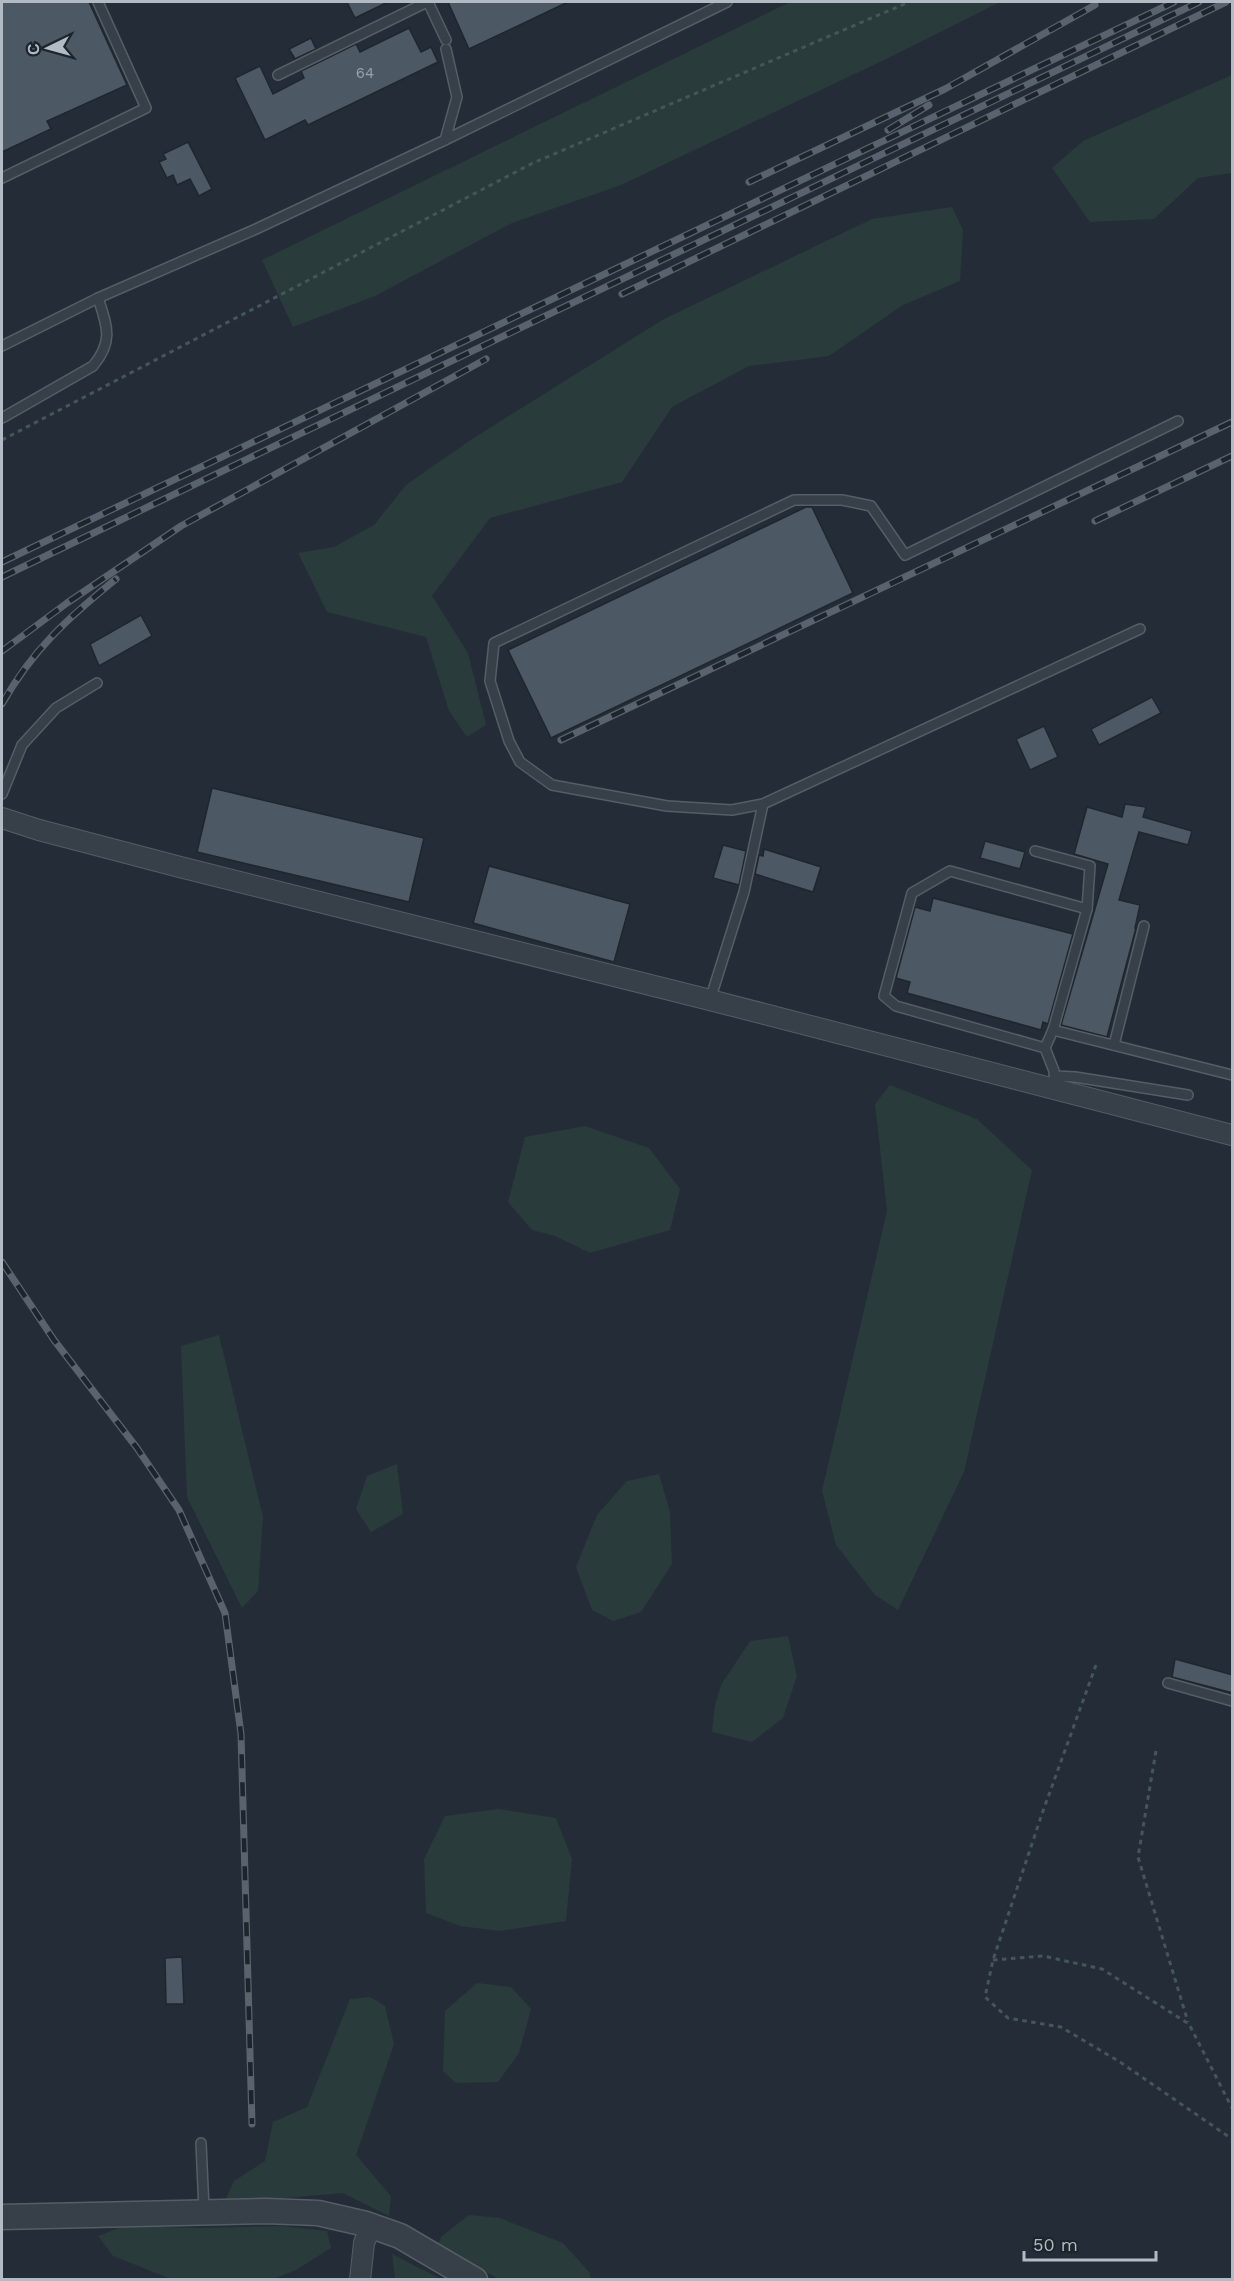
<svg xmlns="http://www.w3.org/2000/svg" width="1234" height="2281" font-family="'Work Sans',sans-serif">
<rect width="100%" height="100%" fill="#242d37"/>
<!-- green -->
<g fill="#293b3a">
<polygon points="790,2 1000,2 884,60 621,185 512,223 375,296 293,327 262,260"/>
<polygon points="1232,75 1232,173 1198,178 1154,219 1090,222 1052,168 1083,141"/>
<polygon points="952,207 963,230 960,281 903,305 829,356 749,366 672,407 622,482 490,518 432,596 468,653 486,725 467,737 449,711 426,637 327,612 298,553 334,547 374,525 406,485 469,441 664,319 872,219"/>
<polygon points="890,1085 977,1119 1032,1170 964,1472 898,1610 875,1595 836,1545 822,1491 887,1211 875,1104"/>
<polygon points="585,1126 649,1148 680,1189 670,1230 590,1253 555,1236 532,1230 508,1202 525,1137"/>
<polygon points="219,1335 263,1517 258,1591 242,1608 187,1497 181,1346"/>
<polygon points="397,1464 403,1514 371,1532 356,1509 367,1476"/>
<polygon points="659,1474 670,1512 672,1564 641,1612 613,1621 592,1610 576,1567 597,1515 627,1481"/>
<polygon points="788,1636 797,1676 783,1718 752,1742 712,1732 715,1705 721,1685 750,1641"/>
<polygon points="498,1809 556,1818 572,1859 566,1921 499,1931 460,1926 426,1913 424,1859 445,1816"/>
<polygon points="477,1983 511,1987 531,2009 519,2053 498,2082 456,2083 443,2071 445,2011"/>
<polygon points="370,1997 385,2006 394,2044 356,2155 391,2196 389,2216 343,2193 274,2199 226,2199 234,2181 265,2161 273,2122 307,2107 350,1999"/>
<polygon points="469,2215 500,2218 563,2243 590,2273 591,2279 499,2279 437,2247 442,2236"/>
<polygon points="124,2226 198,2228 282,2226 327,2231 331,2248 296,2270 276,2278 171,2279 113,2256 98,2236"/>
<polygon points="392,2254 441,2279 395,2279"/>
</g>
<!-- building -->
<g fill="#4c5863" stroke="#1e262e" stroke-width="1.5">
<polygon points="2,2 89,2 127,85 47,121 51,129 2,152"/>
<polygon points="347,2 388,2 355,18"/>
<polygon points="448,2 568,2 469,49"/>
<polygon points="409,28 421,52 431,47 438,62 308,125 305,120 265,140 235,78 260,66 273,94 304,78 301,71 356,44 360,52"/>
<polygon points="311,38 316,49 295,59 289,49"/>
<polygon points="188,142 212,189 199,196 190,179 177,185 173,175 167,178 159,162 166,159 163,154"/>
<polygon points="806,507 812,507 853,593 551,738 508,650"/>
<polygon points="141,615 152,636 99,666 90,644"/>
<polygon points="1152,697 1161,713 1099,745 1091,729"/>
<polygon points="1044,726 1058,757 1030,770 1016,739"/>
<polygon points="212,788 424,838 409,902 197,852"/>
<polygon points="1125,804 1146,807 1143,817 1192,831 1188,845 1139,832 1119,900 1140,905 1135,928 1136,928 1107,1037 1061,1025 1108,864 1074,854 1087,807 1122,817"/>
<polygon points="985,841 1025,852 1020,869 980,858"/>
<polygon points="723,845 746,851 739,885 713,878"/>
<polygon points="764,849 821,867 813,892 755,874 759,855 763,856"/>
<polygon points="489,866 630,904 614,962 473,923"/>
<polygon points="933,898 1073,934 1048,1024 1043,1022 1041,1030 907,993 910,982 896,978 915,907 930,911"/>
<polygon points="1175,1659 1233,1675 1233,1693 1172,1677"/>
<polygon points="182,1957 184,2004 166,2004 165,1958"/>
</g>
<g fill="none" stroke-linecap="round" stroke-linejoin="round">
<!-- service casing -->
<g stroke="#555d65" stroke-width="12">
<g id="service">
<polyline points="428,2 446,40"/>
<polyline points="278,75 427,2"/>
<polyline points="445,140 457,97 446,49"/>
<polyline points="2,178 146,108 98,2"/>
<polyline points="2,346 98,298 256,229 445,140 727,2"/>
<path d="M2,418l91,-52c21,-25 14,-40 5,-68"/>
<polyline points="1140,629 763,804 732,810 667,806 552,785 520,762 509,741 490,681 494,643 794,500 842,500 871,506 905,555 1178,421"/>
<polyline points="2,794 22,745 56,708 97,683"/>
<polyline points="1035,851 1090,866 1087,909"/>
<polyline points="710,1000 744,892 763,804"/>
<polyline points="1114,1045 1144,926"/>
<polyline points="1045,1048 896,1006 884,996 912,893 950,871 1087,909 1053,1030"/>
<polyline points="1055,1076 1075,1077 1188,1095"/>
<polyline points="1055,1090 1054,1071 1045,1048 1053,1030 1232,1075"/>
<polyline points="1168,1683 1232,1701"/>
<polyline points="201,2143 204,2210"/>
</g>
</g>
<!-- minor casing -->
<g stroke="#555d65" stroke-width="22">
<g id="minor">
<polyline points="2,818 39,830 180,867 710,1000 1232,1135"/>
<polyline points="360,2280 364,2243 371,2226"/>
</g>
</g>
<!-- tertiary casing -->
<g stroke="#555d65" stroke-width="27">
<polyline id="tertiary" points="2,2217 266,2211 318,2213 366,2224 400,2236 475,2280"/>
</g>
<!-- path -->
<g stroke="#455658" stroke-width="3" stroke-dasharray="4.5 4.5" stroke-linecap="butt">
<polyline points="2,440 533,163 909,2"/>
<polyline points="1096,1665 1043,1811 993,1960 985,1997 1008,2018 1061,2027 1120,2062 1232,2139"/>
<polyline points="1156,1751 1138,1857 1188,2022"/>
<polyline points="993,1960 1043,1956 1102,1969 1189,2024 1232,2108"/>
</g>
<!-- service -->
<use href="#service" stroke="#373f48" stroke-width="9"/>
<!-- minor -->
<use href="#minor" stroke="#373f48" stroke-width="20"/>
<!-- tertiary -->
<use href="#tertiary" stroke="#373f48" stroke-width="24"/>
<!-- rail casing -->
<g stroke="#59636e" stroke-width="7">
<g id="rail">
<polyline points="888,130 929,105"/>
<polyline points="749,182 945,89 1095,5"/>
<polyline points="622,294 1226,2"/>
<polyline points="1095,521 1232,456"/>
<polyline points="2,562 1174,2"/>
<polyline points="2,577 1199,2"/>
<polyline points="2,651 67,603 181,526 486,359"/>
<path d="M2,704c31,-55 66,-86 114,-125"/>
<polyline points="561,740 1232,422"/>
<polyline points="2,1262 54,1340 137,1448 179,1510 225,1613 241,1734 252,2124"/>
</g>
</g>
<!-- rail -->
<use href="#rail" stroke="#1c242c" stroke-width="4.5" stroke-dasharray="14" stroke-linecap="butt"/>
</g>
<g text-anchor="middle" dominant-baseline="central" stroke-width="4.5" stroke-linejoin="round" paint-order="stroke">
<!-- number labels -->
<g font-size="15" fill="#98a2ac">
<text x="365" y="73">64</text>
</g>
</g>
<!-- border -->
<rect width="1234" height="2281" fill="none" stroke="#b2bac4" stroke-width="6"/>
<!-- north arrow -->
<g transform="translate(48 48) rotate(265)" stroke="#1c242c" stroke-width="4.5" paint-order="stroke">
<path d="M0-4.5L10 22L0 15L-10 22Z" fill="#b2bac4"/>
<text y="-9" font-size="16" font-weight="bold" text-anchor="middle" fill="#b2bac4">С</text>
</g>
<!-- scale -->
<path d="M1024 2251v9h132v-9" fill="none" stroke="#b2bac4" stroke-width="3"/>
<text x="1033" y="2251" font-size="18" fill="#b2bac4" stroke="#1c242c" stroke-width="4.5" paint-order="stroke">50 m</text>
</svg>
